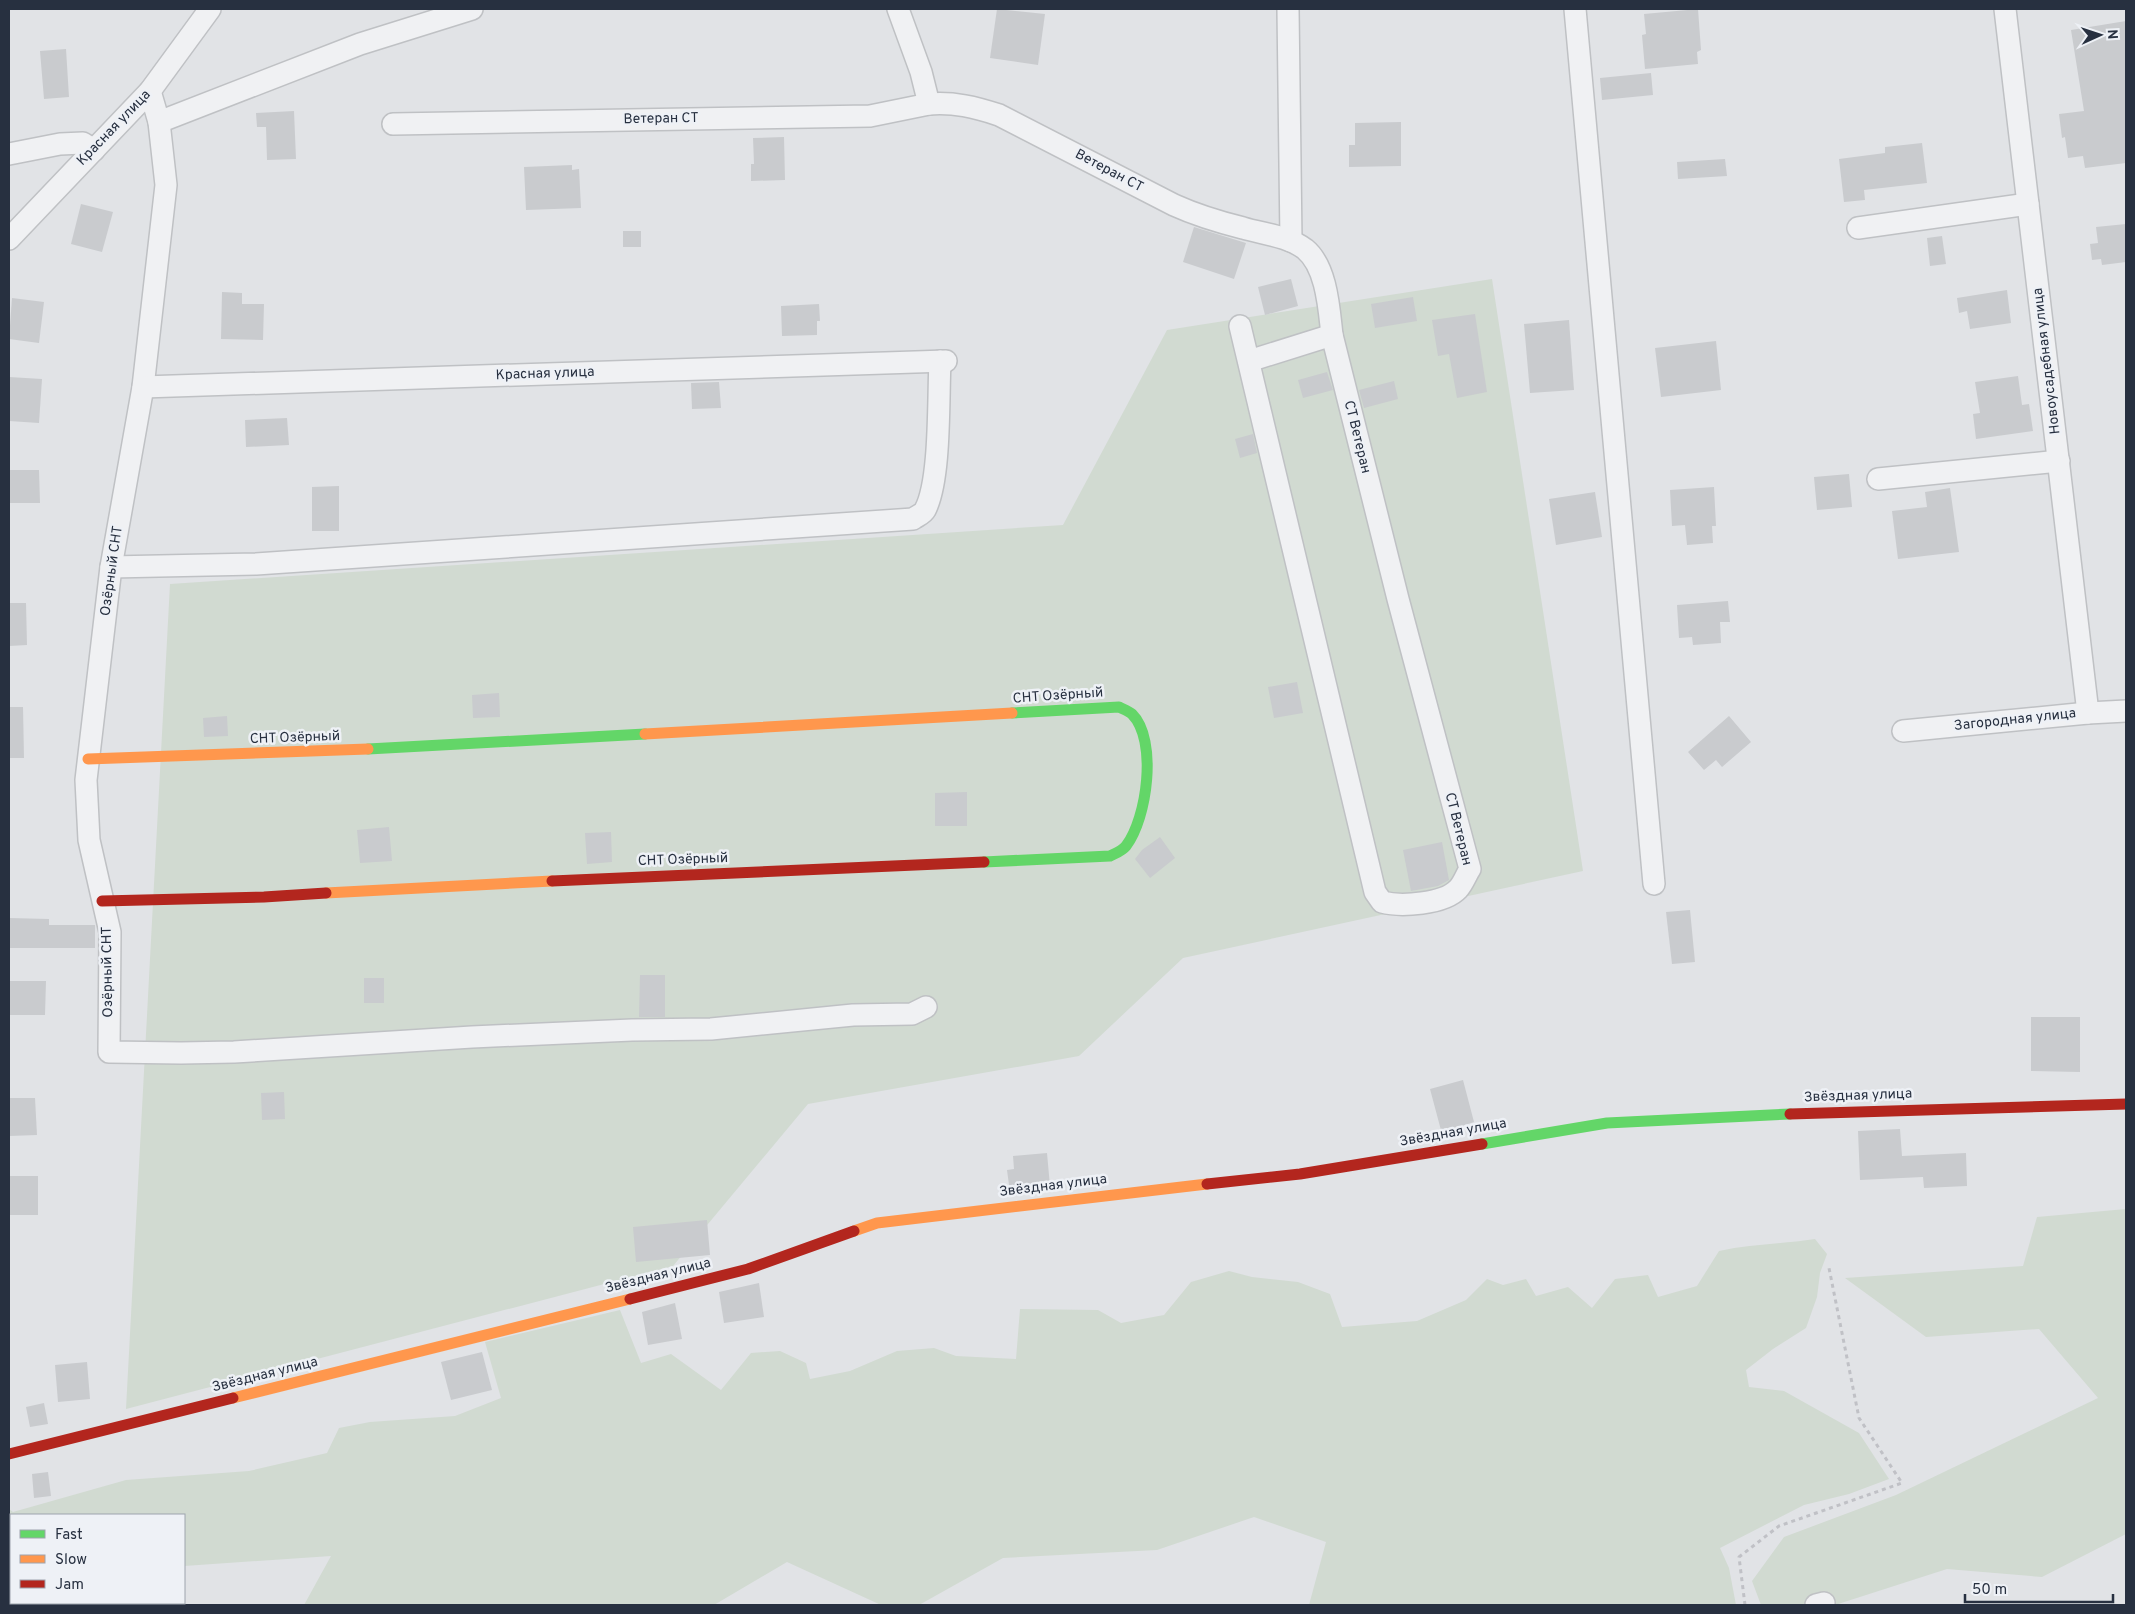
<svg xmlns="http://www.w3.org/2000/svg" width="2135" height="1614" font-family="Overpass,sans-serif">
<rect width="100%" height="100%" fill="#e1e3e6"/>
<!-- green -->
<g fill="#d1dad1">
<polygon points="1492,279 1583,871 1183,958 1079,1056 808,1104 673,1266 126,1409 170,584 1063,525 1167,330"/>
<polygon points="2126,1209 2126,1534 2042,1577 1947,1569 1835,1605 1761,1605 1752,1581 1784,1537 1896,1495 2098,1398 2039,1329 1926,1337 1845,1278 2023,1266 2037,1217"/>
<path d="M1815,1239l12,15 -7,19 -3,24 -11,31 -33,21 -27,21 3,17 35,4 75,42 30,46 -40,15 -45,11 -84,43 9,20 7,37h-427l17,-63 -72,-25 -97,33 -154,8 -84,47h-38l-94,-43 -73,43h-410l27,-49 -147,10v-51h-173v61h-2v-67l4,3 113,-32 123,-9 78,-18 12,-25 31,-6 85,-6 46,-18 -16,-56 135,-32 21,53 30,-9 50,36 30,-37 29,-2 26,12 4,16 40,-8 47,-20 37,-3 22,8 60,3 4,-50 78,1 23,13 43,-8 27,-33 38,-11 23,6 46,5 32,12 12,33 75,-6 49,-21 21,-21 16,6 23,-6 10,17 32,-9 24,21 23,-29 33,-4 10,22 39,-11 22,-35c32,-7 64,-7 96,-12z"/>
</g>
<!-- building -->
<g fill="#c9cbce">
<polygon points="997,9 1045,14 1038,65 990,58"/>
<polygon points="1698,9 1701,50 1697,52 1698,64 1645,69 1642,35 1646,34 1644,14"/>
<polygon points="2126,21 2126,163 2085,168 2083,156 2068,158 2065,137 2062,138 2059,114 2084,111 2071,30"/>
<polygon points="66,49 69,97 44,99 40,51"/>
<polygon points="1651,73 1653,95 1602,100 1600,78"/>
<polygon points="294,111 296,159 267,160 266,127 257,127 256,113"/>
<polygon points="1401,122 1401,166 1349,167 1349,145 1355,145 1355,123"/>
<polygon points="784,137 785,180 751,181 751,164 754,164 753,138"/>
<polygon points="1922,143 1927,183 1864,190 1865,200 1844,202 1839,159 1885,153 1885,147"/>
<polygon points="1725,159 1727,176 1678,179 1677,162"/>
<polygon points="572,165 572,170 579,169 581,208 526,210 524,167"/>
<polygon points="81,204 113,212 102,252 71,244"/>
<polygon points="2126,224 2126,262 2102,265 2101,259 2092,260 2090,244 2098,243 2096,227"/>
<polygon points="1194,227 1246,243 1234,279 1183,262"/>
<rect x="623" y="231" width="18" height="16"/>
<polygon points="1942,236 1946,264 1930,266 1927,238"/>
<polygon points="1291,279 1298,306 1265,315 1258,287"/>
<polygon points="2007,290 2011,323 1970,329 1967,311 1959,313 1957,298"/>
<polygon points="222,292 242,293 242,304 264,304 263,340 221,339"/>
<polygon points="1413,297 1417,321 1375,328 1371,304"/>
<polygon points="12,298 44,302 39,343 9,339"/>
<polygon points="819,304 820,321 817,321 817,335 782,336 781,306"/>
<polygon points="1475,314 1487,392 1457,398 1449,354 1438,356 1432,320"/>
<polygon points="1569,320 1574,390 1530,393 1524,324"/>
<polygon points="1716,341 1721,390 1661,397 1655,348"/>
<polygon points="1327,372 1333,390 1303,398 1298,380"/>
<polygon points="2018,376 2022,405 2029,404 2033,431 1976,439 1973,414 1980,413 1975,382"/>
<polygon points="9,377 42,379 39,423 9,421"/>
<polygon points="1394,381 1398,399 1364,408 1359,390"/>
<polygon points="719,382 721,408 692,409 691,383"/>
<polygon points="287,418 289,445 246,447 245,420"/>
<polygon points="1253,434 1257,453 1240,458 1235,439"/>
<polygon points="9,470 39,470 40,503 9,503"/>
<polygon points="1849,474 1852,507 1817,510 1814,477"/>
<polygon points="339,486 339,531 312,531 312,487"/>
<polygon points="1714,487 1716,526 1712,526 1713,543 1687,545 1685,525 1672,526 1670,490"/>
<polygon points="1950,488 1959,552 1898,559 1892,511 1927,507 1925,492"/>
<polygon points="1595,492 1602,537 1556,545 1549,499"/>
<polygon points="1728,601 1730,622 1720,622 1721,643 1693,645 1692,637 1679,638 1677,605"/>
<polygon points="9,603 26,603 27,645 9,646"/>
<polygon points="1297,682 1303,713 1274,718 1268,687"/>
<polygon points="499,693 500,717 473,718 472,695"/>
<polygon points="9,707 23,707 24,758 9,758"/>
<polygon points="227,716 228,736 204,737 203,718"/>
<polygon points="1729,716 1751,742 1722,767 1716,760 1704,770 1688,752"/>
<polygon points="967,792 967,826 935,826 935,793"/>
<polygon points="389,827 392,861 360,863 357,830"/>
<polygon points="611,832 612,862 587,864 585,833"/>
<polygon points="1160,837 1175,858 1150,878 1135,859 1142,850"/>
<polygon points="1442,842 1449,880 1438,886 1411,891 1403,850"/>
<polygon points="1690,910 1695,962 1672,964 1666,912"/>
<polygon points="9,918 49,919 49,925 95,925 95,948 9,948"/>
<polygon points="640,975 665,975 665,1017 639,1017"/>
<rect x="364" y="978" width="20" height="25"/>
<polygon points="9,981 46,981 45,1015 9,1015"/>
<polygon points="2031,1017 2080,1017 2080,1072 2031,1071"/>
<polygon points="1463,1080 1474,1122 1456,1128 1458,1132 1442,1134 1430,1089"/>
<polygon points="284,1092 285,1119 262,1120 261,1093"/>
<polygon points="9,1098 35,1098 37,1135 9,1136"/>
<polygon points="1900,1129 1902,1156 1966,1153 1967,1186 1924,1188 1923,1177 1860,1180 1858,1131"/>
<polygon points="1047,1153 1050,1186 1015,1191 1015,1185 1009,1185 1007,1170 1014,1169 1013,1156"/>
<rect x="9" y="1176" width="29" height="39"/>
<polygon points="707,1220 710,1255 636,1262 633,1227"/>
<polygon points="759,1283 764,1317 724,1323 719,1292"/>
<polygon points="675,1303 682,1339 648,1345 642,1312"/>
<polygon points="482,1352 492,1390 451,1400 441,1362"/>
<polygon points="87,1362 90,1399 58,1402 55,1365"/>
<polygon points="44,1403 48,1424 30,1427 26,1407"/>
<polygon points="48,1472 51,1496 34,1498 32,1474"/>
</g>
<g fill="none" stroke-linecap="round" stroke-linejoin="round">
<!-- street casing -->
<g stroke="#bfc1c4" stroke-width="24">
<g id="street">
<polyline points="1288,9 1291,241"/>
<polyline points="1575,9 1654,884"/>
<polyline points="2005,9 2088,713"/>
<polyline points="150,91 159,122 166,185 143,387 111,567 86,780 89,840 110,932 109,1052 181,1053 234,1052 472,1037 632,1030 711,1029 853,1015 912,1014 926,1007"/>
<path d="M929,104c25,-2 46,3 70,11l175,90c22,10 45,17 69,23 20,6 45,8 62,21 22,18 24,60 27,86l66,264 72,270c-4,6 -7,15 -12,20 -14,15 -57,18 -76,13l-7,-10 -135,-566"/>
<polyline points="159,122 360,44 472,9"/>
<polyline points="393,124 870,116 929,104 921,72 898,9"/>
<polyline points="9,154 60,144 83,143 94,150"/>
<polyline points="1858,228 2028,204"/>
<polyline points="9,239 150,91 210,9"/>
<polyline points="1249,361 1332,335"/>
<polyline points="143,387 946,361"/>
<polyline points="1878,479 2059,461"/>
<path d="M111,567l145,-3 657,-45c4,-3 10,-5 12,-9 16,-30 13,-112 15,-149"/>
<polyline points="1903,731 2088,713 2126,711"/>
<polyline points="1816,1605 1824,1603"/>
</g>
</g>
<!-- path -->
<polyline stroke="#c0c1c6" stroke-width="3" stroke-dasharray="4 4" stroke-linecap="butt" points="1745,1605 1739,1557 1779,1526 1902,1483 1859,1418 1829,1268"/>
<!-- street -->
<use href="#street" stroke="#f0f1f3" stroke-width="21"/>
<!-- fast -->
<g stroke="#63d668" stroke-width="11">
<polyline points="368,749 645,734"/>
<path d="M984,862l126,-6c6,-3 12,-5 16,-10 21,-27 32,-106 6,-132 -3,-3 -9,-5 -13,-7l-107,6"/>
<polyline points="1482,1144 1607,1123 1790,1114"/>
</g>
<!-- slow -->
<g stroke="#ff974d" stroke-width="11">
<polyline points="645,734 1012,713"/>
<polyline points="88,759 368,749"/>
<polyline points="326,893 552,881"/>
<polyline points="854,1231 877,1223 1207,1184"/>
<polyline points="233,1398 630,1299"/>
</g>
<!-- jam -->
<g stroke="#b3261e" stroke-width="11">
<polyline points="552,881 984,862"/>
<polyline points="102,901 264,897 326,893"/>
<polyline points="1790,1114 2126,1104"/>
<polyline points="1207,1184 1300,1174 1482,1144"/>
<polyline points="630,1299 748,1269 854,1231"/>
<polyline points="9,1454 233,1398"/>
</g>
</g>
<g text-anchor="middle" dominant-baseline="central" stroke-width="5" stroke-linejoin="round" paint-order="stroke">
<!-- street labels -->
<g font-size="14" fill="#273040" stroke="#eef1f6">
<text transform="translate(661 119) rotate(-1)">Ветеран СТ</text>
<text transform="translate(114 128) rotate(-46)">Красная улица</text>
<text transform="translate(1109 171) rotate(28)">Ветеран СТ</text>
<text transform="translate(2047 361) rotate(-97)">Новоусадебная улица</text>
<text transform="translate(545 374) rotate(-2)">Красная улица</text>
<text transform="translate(1357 437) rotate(76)">СТ Ветеран</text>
<text transform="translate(112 571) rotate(-82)">Озёрный СНТ</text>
<text transform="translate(1058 696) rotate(-4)">СНТ Озёрный</text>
<text transform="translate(2015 720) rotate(-6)">Загородная улица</text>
<text transform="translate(295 738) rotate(-2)">СНТ Озёрный</text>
<text transform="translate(1458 829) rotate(76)">СТ Ветеран</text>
<text transform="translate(683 860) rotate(-2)">СНТ Озёрный</text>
<text transform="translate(108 972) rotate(-91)">Озёрный СНТ</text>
<text transform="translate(1858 1096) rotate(-2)">Звёздная улица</text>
<text transform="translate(1453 1133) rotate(-10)">Звёздная улица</text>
<text transform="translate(1053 1186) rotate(-7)">Звёздная улица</text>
<text transform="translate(658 1276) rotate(-14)">Звёздная улица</text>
<text transform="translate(265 1375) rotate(-14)">Звёздная улица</text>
</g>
</g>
<!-- border -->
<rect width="2135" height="1614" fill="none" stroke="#273040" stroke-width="20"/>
<!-- legend -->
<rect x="10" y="1514" width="175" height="90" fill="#eef1f6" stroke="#9ea4ad"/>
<rect x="20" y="1530" width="25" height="8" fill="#63d668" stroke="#9ea4ad"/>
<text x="55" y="1539" font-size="15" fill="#273040">Fast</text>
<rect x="20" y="1555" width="25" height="8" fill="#ff974d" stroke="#9ea4ad"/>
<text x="55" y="1564" font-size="15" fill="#273040">Slow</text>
<rect x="20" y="1580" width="25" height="8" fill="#b3261e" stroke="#9ea4ad"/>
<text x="55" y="1589" font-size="15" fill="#273040">Jam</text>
<!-- north arrow -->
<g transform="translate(2100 35) rotate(87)" stroke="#eef1f6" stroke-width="4" paint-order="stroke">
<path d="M0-4L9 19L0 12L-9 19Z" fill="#273040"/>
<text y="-8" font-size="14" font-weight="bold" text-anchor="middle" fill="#273040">N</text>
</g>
<!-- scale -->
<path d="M1965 1594v8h148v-8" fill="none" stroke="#273040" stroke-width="2.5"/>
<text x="1972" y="1594" font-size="15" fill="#273040" stroke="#eef1f6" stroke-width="4" paint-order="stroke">50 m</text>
</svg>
